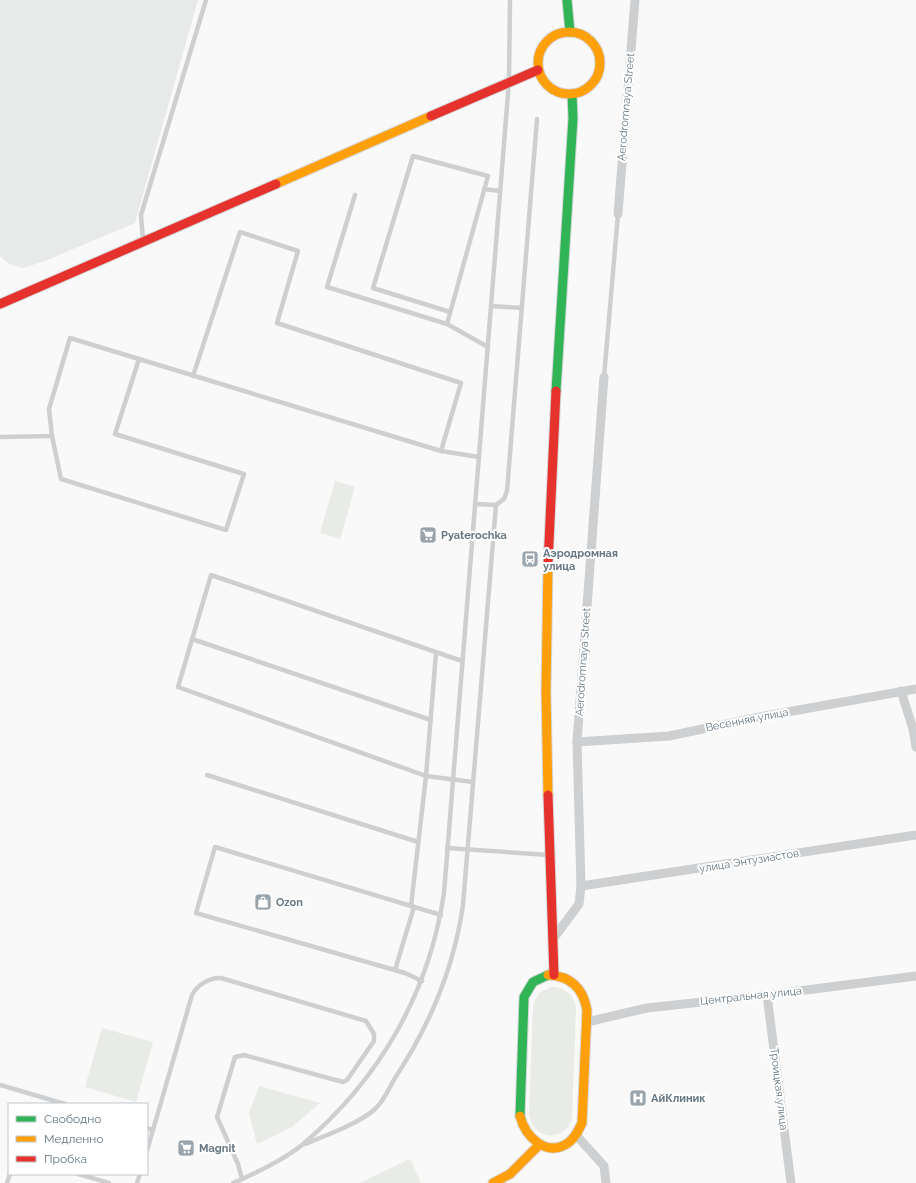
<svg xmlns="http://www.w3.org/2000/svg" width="916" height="1183" font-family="Raleway,sans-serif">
<rect width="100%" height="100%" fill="#f9f9f9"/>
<!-- built -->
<polygon fill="#e8e9e9" points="0,0 198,0 135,223 45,261 23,268 9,264 0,256"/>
<!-- green -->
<g fill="#e8ebe6">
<polygon points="335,481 355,487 340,539 320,533"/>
<path d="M551,987c14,0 22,7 25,20l-4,113c-11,24 -40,19 -43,-7l4,-108 6,-12z"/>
<polygon points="102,1028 153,1042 136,1102 85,1087"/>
<polygon points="259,1086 320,1103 292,1127 257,1144 249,1113"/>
<polygon points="410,1159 421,1183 359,1183"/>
</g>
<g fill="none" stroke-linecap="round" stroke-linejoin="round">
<!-- fast casing -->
<g stroke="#d5d6d7" stroke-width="11">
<g id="fast">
<polyline points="567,0 570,32"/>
<polyline points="556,391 573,118 572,95"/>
<polyline points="520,1116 524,997 533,982 548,975"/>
</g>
</g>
<!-- slow casing -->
<g stroke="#d5d6d7" stroke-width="11">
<g id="slow">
<circle cx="569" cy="63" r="31"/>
<polyline points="276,184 431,116"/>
<polyline points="548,795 546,692 548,564"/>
<path d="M520,1116c5,20 26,42 48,27 7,-5 10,-12 14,-20l5,-113c-4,-22 -16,-34 -39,-35"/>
<polyline points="493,1183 510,1174 539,1145"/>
</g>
</g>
<!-- jam casing -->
<g stroke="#d5d6d7" stroke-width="11">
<g id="jam">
<polyline points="431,116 538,70"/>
<polyline points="0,304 276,184"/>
<polyline points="548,564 556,391"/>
<polyline points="548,795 554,975"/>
</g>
</g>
<!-- lane -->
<g stroke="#cecfd0" stroke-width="4.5">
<polyline points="484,189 500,191"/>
<polyline points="355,195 327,287 447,324 488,347"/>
<polyline points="143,241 141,215 206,0"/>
<polyline points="491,306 522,308"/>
<polyline points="447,324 488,176 413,156 373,288 450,312"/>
<polygon points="70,338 139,359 115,434 244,474 226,530 61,479 52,436 49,409"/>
<polyline points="139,359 441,451 479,457"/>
<polyline points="193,376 240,232 298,251 277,323 461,383 441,451"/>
<polyline points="604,377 618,214"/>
<polyline points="0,437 52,436"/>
<polyline points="475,504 496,505 504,499 507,491 537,119"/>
<polyline points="192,639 431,720"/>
<polyline points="462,661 211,575 178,687 426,776 473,782"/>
<polyline points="207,775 418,842"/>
<polyline points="447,848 549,855"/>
<polyline points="411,906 426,776 436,653"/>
<polyline points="395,970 414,907"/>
<polyline points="422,981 405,973 196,913 215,847 441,915"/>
<polyline points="0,1085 65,1104"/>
<path d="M147,1128l6,2 39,-135c5,-10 18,-18 29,-17l145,43 8,13v7l-27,39 -4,2 -99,-27 -9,2 -18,60 21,47 4,15"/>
<path d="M305,1144c20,-8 55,-21 70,-35 9,-8 14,-21 20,-31 35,-53 59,-110 68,-173l33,-400"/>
<polyline points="147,1151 153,1130"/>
<polyline points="78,1174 109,1183"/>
<polyline points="7,1183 10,1174"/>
<polyline points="137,1183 140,1174"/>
<path d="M233,1183c23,-10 49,-22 69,-38 78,-66 127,-152 142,-252l65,-812 1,-81"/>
</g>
<!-- street -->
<g stroke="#cecfd0" stroke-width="9">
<polyline points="618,214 635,0"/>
<polyline points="901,691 913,729 916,747"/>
<polyline points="577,742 669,736 765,716 916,689"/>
<polyline points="581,886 916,835"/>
<polyline points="553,939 579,904 581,886 577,742 604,377"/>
<polyline points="767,995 791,1183"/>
<polyline points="587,1022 647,1008 767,995 916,976"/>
<polyline points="577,1136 604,1166 606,1183"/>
</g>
<!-- fast -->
<use href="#fast" stroke="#30b455" stroke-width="9"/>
<!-- slow -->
<use href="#slow" stroke="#ff9f0a" stroke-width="9"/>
<!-- jam -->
<use href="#jam" stroke="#e5322d" stroke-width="9"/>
</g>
<!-- icons -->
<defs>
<g id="supermarket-square" transform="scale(0.9)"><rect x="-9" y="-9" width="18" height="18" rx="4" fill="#99a4ac" stroke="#fff"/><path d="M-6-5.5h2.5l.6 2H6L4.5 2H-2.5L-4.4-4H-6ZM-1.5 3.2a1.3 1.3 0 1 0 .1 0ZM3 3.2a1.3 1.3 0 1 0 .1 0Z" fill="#fff"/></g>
<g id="bus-square" transform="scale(0.9)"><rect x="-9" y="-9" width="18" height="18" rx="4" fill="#99a4ac" stroke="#fff"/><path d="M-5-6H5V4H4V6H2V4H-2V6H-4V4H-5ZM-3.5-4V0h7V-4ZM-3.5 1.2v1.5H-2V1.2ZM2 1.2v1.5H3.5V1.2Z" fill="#fff"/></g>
<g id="shop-square" transform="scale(0.9)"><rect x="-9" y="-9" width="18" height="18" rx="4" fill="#99a4ac" stroke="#fff"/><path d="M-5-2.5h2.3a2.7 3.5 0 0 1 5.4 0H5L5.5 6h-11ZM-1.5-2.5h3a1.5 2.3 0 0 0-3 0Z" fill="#fff"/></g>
<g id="hospital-square" transform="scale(0.9)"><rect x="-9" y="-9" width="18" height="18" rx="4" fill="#99a4ac" stroke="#fff"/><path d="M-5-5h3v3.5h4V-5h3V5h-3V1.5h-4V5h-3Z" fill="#fff"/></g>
</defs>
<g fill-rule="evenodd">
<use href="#supermarket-square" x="428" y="535"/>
<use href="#bus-square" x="530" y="559"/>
<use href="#shop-square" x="263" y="902"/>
<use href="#hospital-square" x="638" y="1098"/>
<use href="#supermarket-square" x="186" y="1148"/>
</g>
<g text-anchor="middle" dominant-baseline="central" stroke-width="4" stroke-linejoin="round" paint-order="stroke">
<!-- street labels -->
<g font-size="11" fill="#657683" stroke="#fff">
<text transform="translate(626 107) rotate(-85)">Aerodromnaya Street</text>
<text transform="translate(583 662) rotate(-86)">Aerodromnaya Street</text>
<text transform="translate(747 720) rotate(-11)">Весенняя улица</text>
<text transform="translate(749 861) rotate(-9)">улица Энтузиастов</text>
<text transform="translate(751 996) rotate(-6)">Центральная улица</text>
<text transform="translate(779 1089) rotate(83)">Троицкая улица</text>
</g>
<!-- poi labels -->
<g font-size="11" font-weight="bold" fill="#657683" stroke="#fff" text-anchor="start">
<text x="441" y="535">Pyaterochka</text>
<text x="543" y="553">Аэродромная<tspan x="543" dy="13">улица</tspan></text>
<text x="276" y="902">Ozon</text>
<text x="651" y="1098">АйКлиник</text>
<text x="199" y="1148">Magnit</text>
</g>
</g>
<!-- legend -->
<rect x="8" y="1103" width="140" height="72" fill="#ffffff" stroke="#c1c8cd"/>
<rect x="16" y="1116" width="20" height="6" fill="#30b455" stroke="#c1c8cd"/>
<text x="44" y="1123" font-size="12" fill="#657683">Свободно</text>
<rect x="16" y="1136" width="20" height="6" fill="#ff9f0a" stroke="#c1c8cd"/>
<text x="44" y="1143" font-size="12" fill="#657683">Медленно</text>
<rect x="16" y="1156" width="20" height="6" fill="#e5322d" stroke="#c1c8cd"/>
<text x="44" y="1163" font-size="12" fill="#657683">Пробка</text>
</svg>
